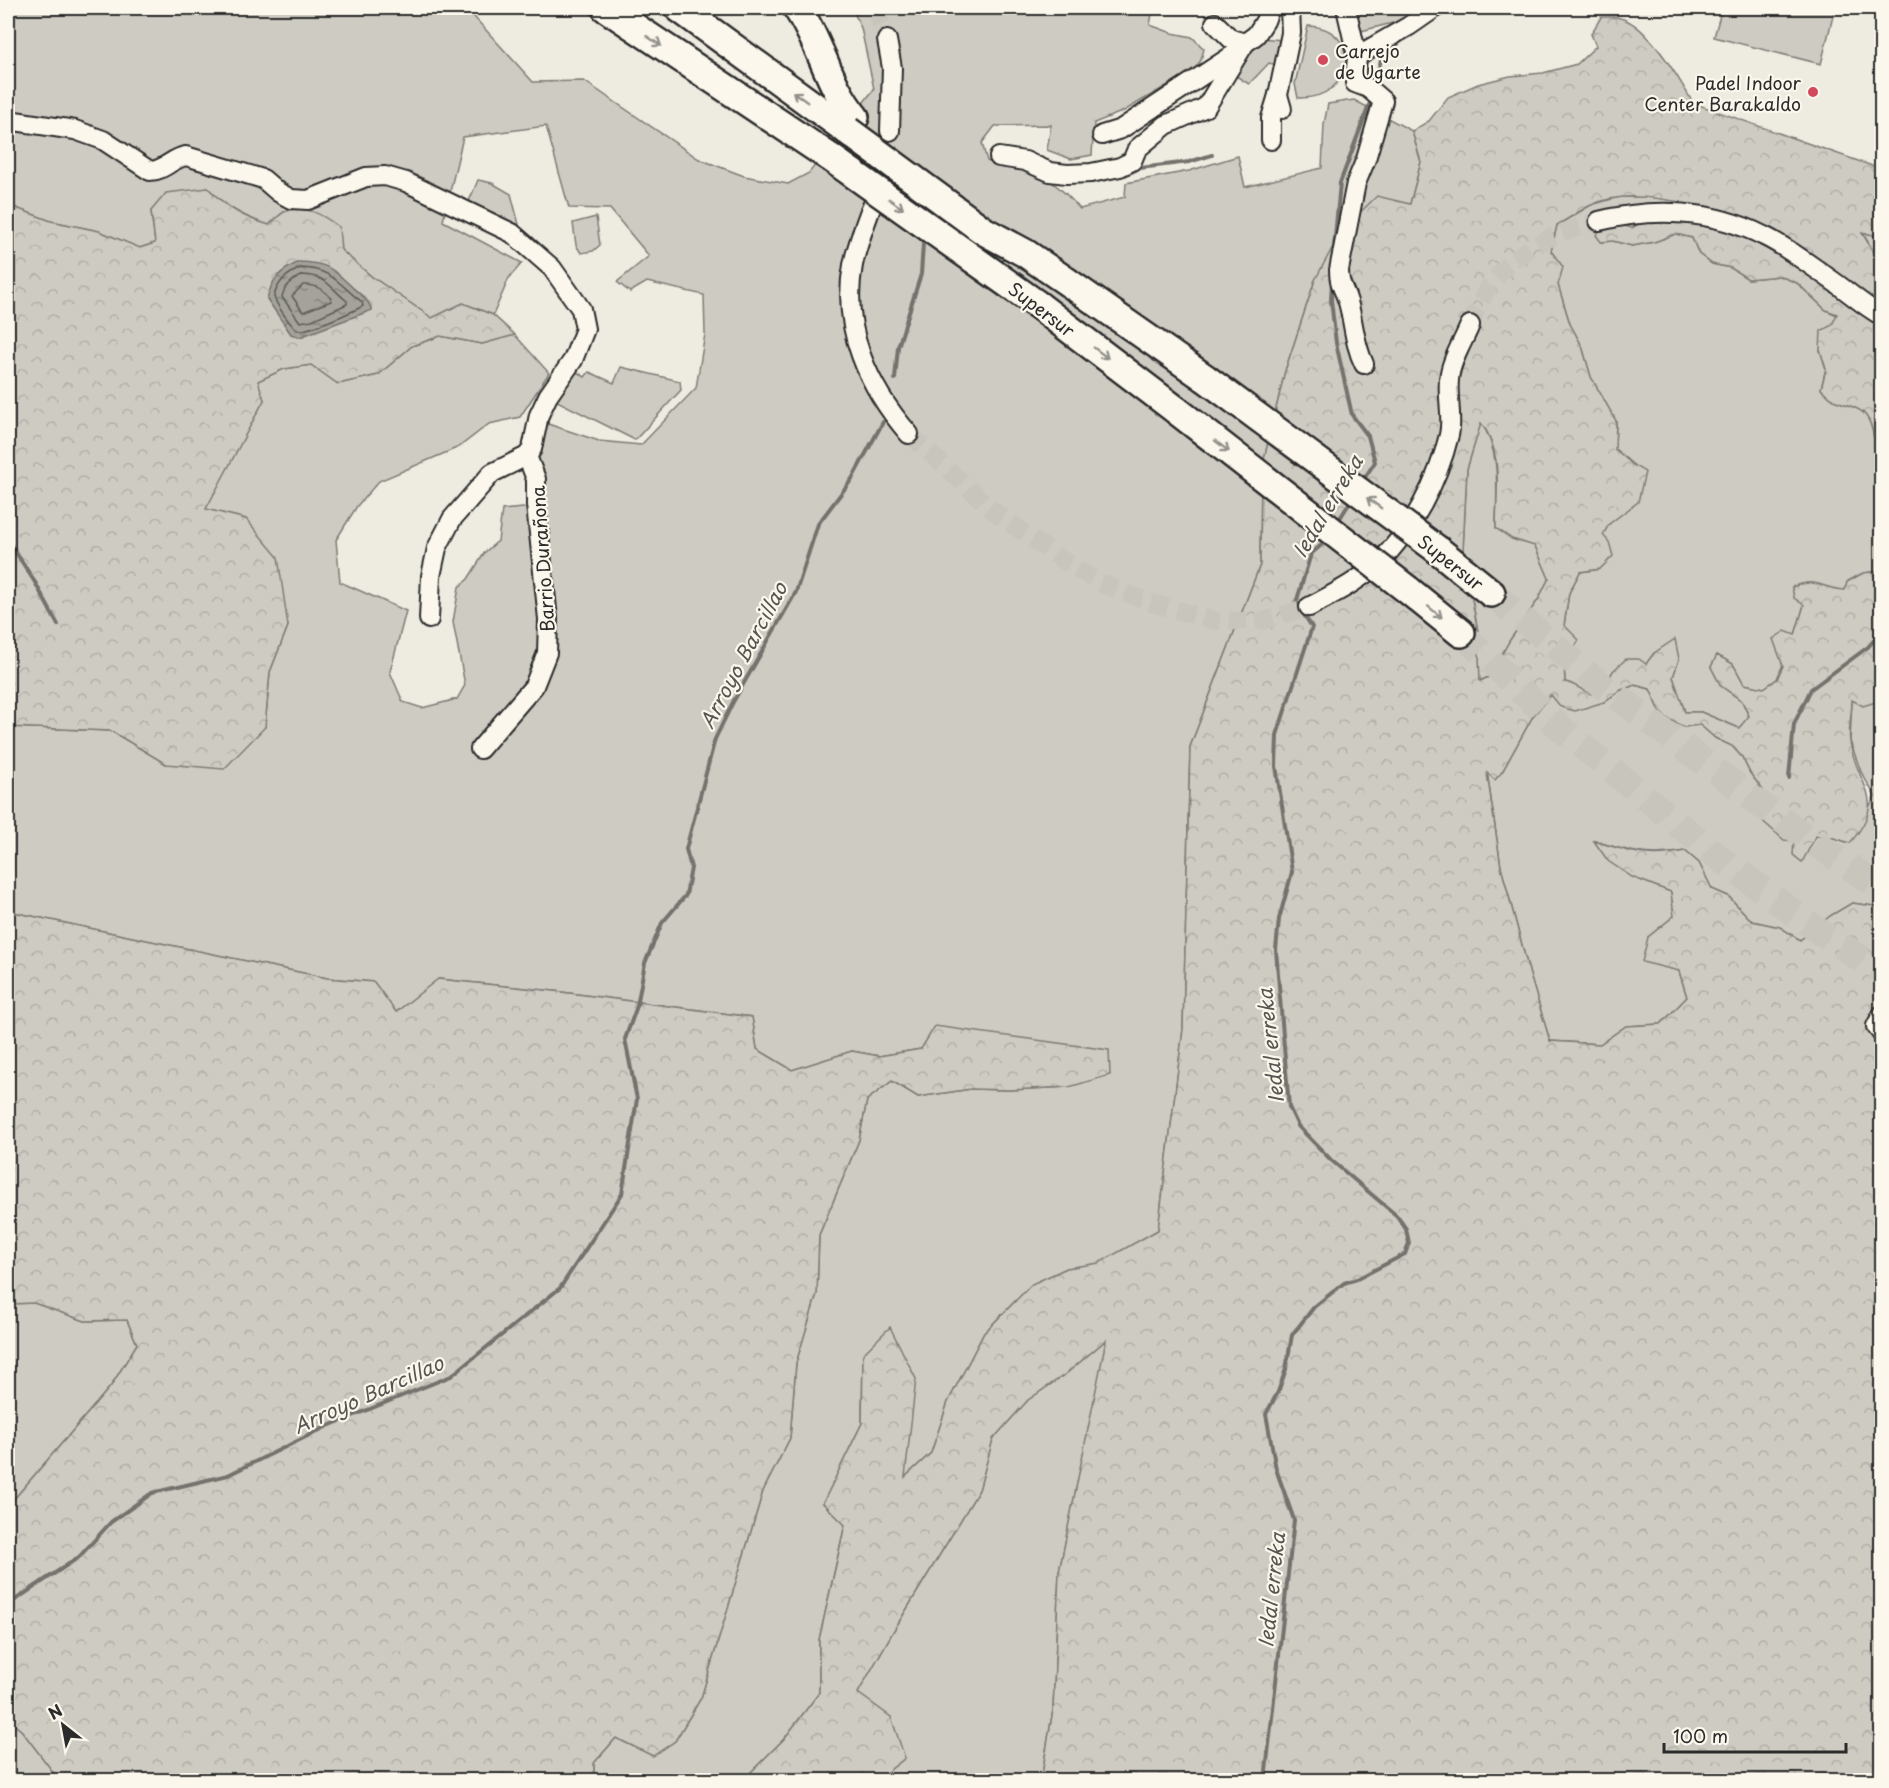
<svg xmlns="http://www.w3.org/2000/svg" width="1889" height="1788" font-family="'Playpen Sans',sans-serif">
<defs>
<pattern id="forest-crowns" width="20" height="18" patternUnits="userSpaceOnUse" patternTransform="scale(1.5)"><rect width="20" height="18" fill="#cecbc2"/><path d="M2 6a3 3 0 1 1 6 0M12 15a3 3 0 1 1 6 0" fill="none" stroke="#b1aea7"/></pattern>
<pattern id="water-ripples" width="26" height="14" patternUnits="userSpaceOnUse" patternTransform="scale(1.5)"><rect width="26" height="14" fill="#a4a29a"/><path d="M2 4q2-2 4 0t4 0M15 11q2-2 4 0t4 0" fill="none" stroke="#86847e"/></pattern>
</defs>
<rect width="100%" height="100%" fill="#eeebe0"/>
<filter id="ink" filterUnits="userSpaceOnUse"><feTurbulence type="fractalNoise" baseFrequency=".0167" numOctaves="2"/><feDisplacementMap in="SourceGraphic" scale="12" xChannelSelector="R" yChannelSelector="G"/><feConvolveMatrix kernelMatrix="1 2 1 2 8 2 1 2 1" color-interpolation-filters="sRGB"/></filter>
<g filter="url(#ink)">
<!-- green -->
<g fill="#cecbc2" stroke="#7c7b76" stroke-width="1.5">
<path d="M8,8h458l67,74 51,-1 115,78 45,17 44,8 21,-11 65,-84 -13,-61 -9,-20h301l-3,17 22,8 20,4 12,12 -3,11 -6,9 -71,42 -30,12 -2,32 -21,4 -24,-9 4,-25 -56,1 -13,17 5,18c15,7 25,7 41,10 20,4 40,24 52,38l45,-12 1,-14 63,-12 49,-15 7,31 77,-19 2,-44 4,-20 26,-4 58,31 9,31 -11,42 -95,76 -30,91 -24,101 -1,93 -70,182 -7,282 -25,201 -59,34 -32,4 -35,16 -48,49 -36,69 -17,51 -27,25 -41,-124 -1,69 -39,80 22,21 -26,116v53l-35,46 -41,41h-149v-17l22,-25 37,18 22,-15 26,-43 62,-207 27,-53 6,-75 21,-70 2,-58 40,-95 8,-40 25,-19 26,16 53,-8 37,1 61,-3 -148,-38 -42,7 -27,-5 -60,19 -35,-21 -5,-32 -198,-26 -115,-12 -43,33 -23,-30 -46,-4 -319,-67v-184l103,4 55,33 99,-37 5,-55 18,-46 -42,-107 -41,-10 59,-109 -7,-19 27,-12 27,-4 27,19 40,-9 34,-29 28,-10 42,8 33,-9 34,38 -29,44 -31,7 -30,23 -80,34 -22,25 -21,34 4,42 66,29 -16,61 13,30 19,6 35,-9 8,-14 -12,-63 6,-35 9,-8 17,-27 13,-11 4,-31 43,-4v-28l-9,-21 12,-33 51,17 42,4 55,-57 9,-54 -1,-39 -57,-13 -17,10 -13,-10 32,-26 -39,-47 -41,-1 -23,-82 -83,11 -20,84 79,42 -13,15 -16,37 -30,-12 -31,15 -61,-42 -30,-26 -57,-38 -15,13c-26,-8 -42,-17 -61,-37l-57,23 4,32 -16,5 -40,-17 -48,-10 -43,-16z"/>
<polygon points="1354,8 1426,8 1404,20 1361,31"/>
<polygon points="1722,8 1835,8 1821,64 1714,37"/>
<path d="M1308,26c55,1 49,74 -10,72l-3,-14z"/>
<polygon points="1260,38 1282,40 1277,65 1269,63 1249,84 1236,76"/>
<polygon points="478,180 492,183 511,194 521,232 467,206"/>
<path d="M1619,197h32l30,5 -9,17 -27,1 -13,8 -15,-4 -16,18 12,-1 19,5 22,-4 22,-8 16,4 7,16 13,10 19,4 17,11 32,-3 17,7 29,27 11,5 -17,35 6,18 -5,21c5,4 10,10 15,12 21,7 32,7 37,32 3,13 0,25 5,38l3,1v99l-18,2 -15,8 -3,9c-24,-1 -26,-13 -53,-3l12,18 -9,30 -18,44 -13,9 -20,-4 -11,-20 -16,-9 -6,12 10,19 21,15 7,16 -10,11 -38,-16h-16l-12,-35 6,-18 -25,-6 -8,11 -33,7 -4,8 -18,15c-10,-4 -16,-10 -26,-12l-1,-17 14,-25 -14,-14 5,-33 11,-21 20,-3 3,-34 6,-11 11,-10 13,-49 -18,-16 1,-28 -25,-44 -9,-31 -12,-22 -12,-39 -7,-34 6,-26 34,-20z"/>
<polygon points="596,217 600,245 593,251 581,253 576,245 573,223"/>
<polygon points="1862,232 1881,236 1881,264"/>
<polygon points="621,367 680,381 681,390 635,440 555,400 570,368 585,377 589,372 614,383"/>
<path d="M1481,422c21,32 15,70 15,106l16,11 23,7 14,32 -11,22 -28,40 -21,37 -10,4 -1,-50 -15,-80 4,-82z"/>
<path d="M1635,685l15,4 11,24 9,7 14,7 16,-3 15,14 17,8 10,11 8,16 13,17 -5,27c15,13 33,21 49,34l9,-15 18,2 16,5 25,-47 -14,-24 -11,-31 2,-41 26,1 3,-6v212l-29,-4 -22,13 -30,24 -21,-13 -27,-6 -24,-25 -16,-7 -13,-26 -14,-12c-36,7 -55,1 -90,-10 16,31 46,39 76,51l3,24 -26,21 31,34 8,26 -26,27 -35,2 -26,18 -50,-3 -20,-66 -29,-108 -14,-96 15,1 31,-56 18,-22 53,8 17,-12z"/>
<polygon points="34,1303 85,1321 127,1320 137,1344 111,1386 8,1506 8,1304"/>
<polygon points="1107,1339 1059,1572 1053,1710 1041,1780 877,1780 905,1758 858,1693 894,1630 979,1490 993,1439 1028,1400 1067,1373"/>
<polygon points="8,1719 22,1731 54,1773 56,1780 8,1780"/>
</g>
<!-- forest -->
<g fill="url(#forest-crowns)" stroke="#7c7b76" stroke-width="1.5" fill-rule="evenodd">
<path d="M1601,17c6,0 13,-1 19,1 28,6 60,62 73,85l188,66v67l-19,-3 19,31v208l-3,-1c-5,-13 -2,-25 -5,-38 -5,-24 -16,-25 -37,-32 -5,-2 -10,-8 -15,-12l5,-20 -6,-19 1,-19 11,-6 5,-11 -11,-4 -29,-27 -17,-7 -32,3 -17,-11 -19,-4 -13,-10 -7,-16 -16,-4 -22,8 -22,4 -19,-5 -12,1 -5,-7 7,-9 14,-2 15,4 13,-8 27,-1 9,-17c-30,-5 -63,-10 -92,4 -11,6 -21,13 -32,19l-6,26 12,16 -5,18 12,39 12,22 9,31 25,44 -1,28 18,16 12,7 -7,30 -29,22 -6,11 6,7 4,14 -13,13 -20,3 -11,21 -5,32 15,15 -15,25 1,17c10,2 16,8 26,12l18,-15 4,-8 13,-12h13l7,5 8,-11 21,-14 4,20 -6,18 12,35h16l38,16 10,-12 -7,-15 -21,-15 -10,-19 6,-12 16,9 11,20 20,4 13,-9 6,-13 -10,-27 12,-8 10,4 9,-30 -10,-7 -2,-11c27,-10 28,2 53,3l2,-8 16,-9 18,-2v124l-2,6 -16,5 -11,-6c0,13 -4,29 -2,42 8,48 39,55 0,101l-16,-5 -18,-2 -14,26 -9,-7 1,-14 -10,-1 -26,-23 5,-27 -13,-17 -8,-16 -10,-11 -17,-8 -15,-13 -16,2 -14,-7 -9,-7 -11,-24 -15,-4 -14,5 -17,12 -29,9 -14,-4 -10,-12 -18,21 -31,56 -7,8 -8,-7 14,94 29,108 20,66 50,3 26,-18 35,-2 26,-27 -8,-26 -37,-9 6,-25 26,-21 -3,-24 -39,-15 -24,-16 -14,-20c36,11 53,18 91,10l14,12 13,26 16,7 24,25 28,6 20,13 30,-24 22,-13 29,4v873h-840l12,-70 6,-138 47,-232 -39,33 -39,27 -35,39 -14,51 -85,140 -36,63 33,24 14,41 -28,22h-134l41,-41 35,-46v-53l26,-115 -22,-22 39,-80 1,-69 27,-27 26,52 -11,98 26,-24 17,-51 36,-69 48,-49 35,-16 32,-5 59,-33 25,-201 7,-282 70,-182 1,-93 24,-101 30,-91 27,-50 35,-34 33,8 11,-42 -9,-31 17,-10 19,-24 30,-13 32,-8 33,-3 34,-9 19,-18 -5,-12zM1481,423c23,28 15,71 15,105l16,11 23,7 14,32 -11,22 -28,40 -21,37 -9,4 -2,-49 -15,-81 4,-82z"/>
<path d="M208,188c19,20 34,29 61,37 4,-4 10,-10 15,-13 20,-9 39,3 55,15l2,23 30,26 61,42 31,-15 30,12 22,20 -33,9 -42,-8 -28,10 -34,29 -40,9 -27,-19 -27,4 -26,12 6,19 -58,109 40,10 32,38 10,69 -18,46 -5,55 -41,42 -58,-5 -55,-33 -103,-4v-522l43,16 48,10 41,17 15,-5 -4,-32 15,-18z"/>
<polygon points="8,911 327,978 374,982 396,1012 438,979 554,991 752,1017 757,1049 792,1070 852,1051 879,1056 921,1049 935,1026 1109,1050 1110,1075 1069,1087 1008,1090 971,1089 918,1097 892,1081 867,1100 859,1140 819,1235 817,1294 796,1363 790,1438 763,1491 701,1698 675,1741 653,1756 616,1738 594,1763 594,1780 56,1780 54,1773 22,1731 8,1719 8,1506 111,1386 137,1344 127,1320 85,1321 34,1303 8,1304"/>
</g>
<!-- water -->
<path fill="url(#water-ripples)" stroke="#74726e" stroke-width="1.5" d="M299,262c27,1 32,5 51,23 10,11 16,10 22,25l-72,27 -9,-3 -24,-35c5,-21 13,-28 32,-37z"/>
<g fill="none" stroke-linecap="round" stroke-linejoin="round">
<!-- shore -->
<g stroke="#5b5b57" stroke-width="1.5">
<path d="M301,268c32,1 38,17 61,34l1,4c-9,5 -54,25 -63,24 -8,0 -23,-25 -26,-33 3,-15 13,-23 27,-29z"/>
<path d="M302,275c26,1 27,12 45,26v3l-35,16 -12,2 -18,-25c2,-11 11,-17 20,-22z"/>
<path d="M303,285c12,-1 20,4 28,13v3l-28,11 -11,-16z"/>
</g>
<!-- stream -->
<g stroke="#74726e" stroke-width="4">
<polyline points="1373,86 1382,57 1401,41"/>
<polyline points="1125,175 1140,168 1189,162 1212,155"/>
<polyline points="1334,248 1340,183 1371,100"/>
<polyline points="1332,283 1331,300 1336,343 1352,415 1368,436 1375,462 1362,482"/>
<polyline points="895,379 898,347 921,274 923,244"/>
<polyline points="1337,523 1352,499"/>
<polyline points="8,540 36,584 58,625"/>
<polyline points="1789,778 1794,724 1811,689 1868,647 1882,631"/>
<polyline points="12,1602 79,1557 111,1522 152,1493 228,1475 328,1426 451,1376 560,1288 622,1194 637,1099 625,1039 637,1006 645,963 662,923 686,895 691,868 686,849 715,739 733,702 796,592 818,524 852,479 883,422"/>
<polyline points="1265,1780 1294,1520 1276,1469 1266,1414 1278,1392 1286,1369 1292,1335 1314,1307 1344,1283 1357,1279 1405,1254 1409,1243 1406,1229 1397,1216 1331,1160 1298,1126 1289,1107 1276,950 1279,919 1292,872 1276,766 1277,735 1312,627 1296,603 1311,554 1327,540"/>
</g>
<!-- minor-tunnel -->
<g stroke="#c7c5bc" stroke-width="18" stroke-dasharray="18 9" stroke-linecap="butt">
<polyline points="876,8 887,40"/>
<path d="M1470,325c6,-13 11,-27 19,-38 26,-38 68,-55 110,-66"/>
<polyline points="909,434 996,513 1055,555 1100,583 1155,604 1216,621 1263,621 1309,607"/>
</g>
<!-- highway-tunnel -->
<g stroke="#c7c5bc" stroke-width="27" stroke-dasharray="27 14" stroke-linecap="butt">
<polyline points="1491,593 1595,680 1769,811 1882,889"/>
<polyline points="1461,633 1558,726 1727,864 1820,932 1882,972"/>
</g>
<!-- minor casing -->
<g stroke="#2b2b2b" stroke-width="22">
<g id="minor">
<path d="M1346,8l11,48 -2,27 13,5 15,13 -17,58 -10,24 -17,87c0,16 5,18 9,32 6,21 6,42 16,62"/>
<polyline points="1215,23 1231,39 1245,43"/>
<polyline points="887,40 892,68 890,131"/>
<polyline points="1357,56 1409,26 1435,8"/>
<polyline points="1282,109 1278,95 1291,33 1290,8"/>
<path d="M8,120l67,10 28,10 47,31c14,0 22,-13 36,-15l77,23 15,13 13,7 17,1 58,-23 19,-1 21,6 106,51 40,35 29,41 4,20 -12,31 -25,36 -9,19 -7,34 -5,7 -35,17 -40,46 -15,29 -6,28 -2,43"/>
<polyline points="1102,135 1121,129 1236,53"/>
<polyline points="1271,140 1271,118 1278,95"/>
<polyline points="999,157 1025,161 1050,172 1067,174 1091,173 1120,167 1132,161 1137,149 1166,125 1206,107 1245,43 1256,35 1265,21 1270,8"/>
<path d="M871,208c-7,19 -14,37 -18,57 -12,63 15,122 56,169"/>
<path d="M1599,221c55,-14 114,-11 165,15 25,12 47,30 69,45 17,12 31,25 49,35"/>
<path d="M1309,607c24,-13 49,-25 69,-44 34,-32 60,-82 71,-128 4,-17 -2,-36 0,-55 1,-18 14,-38 21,-55"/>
<polyline points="480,749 534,686 547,653 548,619 536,505 536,479 527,456"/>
<polyline points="1882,1015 1876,1026 1882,1034"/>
</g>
</g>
<!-- highway casing -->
<g stroke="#2b2b2b" stroke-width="32">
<g id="highway">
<polyline points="606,8 831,158"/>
<polyline points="679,8 848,131"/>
<path d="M797,8c24,35 31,77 58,109"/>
<polyline points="1069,283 1205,378"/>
<polyline points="1038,305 1176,410"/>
<polyline points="1438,550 1491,593"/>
<polyline points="1408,590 1461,633"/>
</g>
</g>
<!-- minor -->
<use href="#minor" stroke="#fbf7ec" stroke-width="18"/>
<!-- highway -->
<use href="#highway" stroke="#fbf7ec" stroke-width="27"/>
<!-- highway-bridge casing -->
<g stroke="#2b2b2b" stroke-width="32" stroke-linecap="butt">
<g id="highway-bridge">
<polyline points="848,131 984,231 1025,253 1069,283"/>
<polyline points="831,158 1038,305"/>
<polyline points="1205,378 1438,550"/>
<polyline points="1176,410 1408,590"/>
</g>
</g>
<!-- highway-bridge -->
<use href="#highway-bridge" stroke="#fbf7ec" stroke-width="27"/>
</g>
<!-- one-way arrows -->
<defs><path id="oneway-shaft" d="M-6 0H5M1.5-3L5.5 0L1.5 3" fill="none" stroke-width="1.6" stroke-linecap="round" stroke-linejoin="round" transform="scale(1.5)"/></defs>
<g stroke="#93918c">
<use href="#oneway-shaft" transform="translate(654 41) rotate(34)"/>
<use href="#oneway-shaft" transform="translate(800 97) rotate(-144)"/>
<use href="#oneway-shaft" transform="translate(896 204) rotate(35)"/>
<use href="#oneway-shaft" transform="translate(1101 353) rotate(37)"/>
<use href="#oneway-shaft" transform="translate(1222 446) rotate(38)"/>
<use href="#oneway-shaft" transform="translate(1374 503) rotate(-144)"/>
<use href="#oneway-shaft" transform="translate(1435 612) rotate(39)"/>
</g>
</g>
<!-- markers -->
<g fill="#d1495b" stroke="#fbf7ec" stroke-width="2">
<circle cx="1323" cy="60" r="6"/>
<circle cx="1813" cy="92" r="6"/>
</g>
<g text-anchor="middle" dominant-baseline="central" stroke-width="4.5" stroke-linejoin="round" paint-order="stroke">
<!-- poi labels -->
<g font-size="18" fill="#2b2b2b" stroke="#fbf7ec" text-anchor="start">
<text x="1335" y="50">Carrejo<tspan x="1335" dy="21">de Ugarte</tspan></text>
<text x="1801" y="82" text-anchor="end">Padel Indoor<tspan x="1801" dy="21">Center Barakaldo</tspan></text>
</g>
<!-- street labels -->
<g font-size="18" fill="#2b2b2b" stroke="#fbf7ec">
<text transform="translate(1042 309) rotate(37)">Supersur</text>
<text transform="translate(542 559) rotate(-94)">Barrio Durañona</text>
<text transform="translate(1451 562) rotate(38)">Supersur</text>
</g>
<!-- water labels -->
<g font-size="20" font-style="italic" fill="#555552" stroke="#fbf7ec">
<text transform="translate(1327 506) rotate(-59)">Iedal erreka</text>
<text transform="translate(743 655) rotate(-62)">Arroyo Barcillao</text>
<text transform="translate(1270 1046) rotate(-96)">Iedal erreka</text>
<text transform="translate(368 1394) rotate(-24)">Arroyo Barcillao</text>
<text transform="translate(1271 1590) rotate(-84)">Iedal erreka</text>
</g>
</g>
<!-- margin -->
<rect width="1889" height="1788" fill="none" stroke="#fbf7ec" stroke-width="30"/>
<rect x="15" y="15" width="1859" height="1758" fill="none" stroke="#2b2b2b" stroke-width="2" filter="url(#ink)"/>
<!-- north arrow -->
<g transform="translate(63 1725) rotate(329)" stroke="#fbf7ec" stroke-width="4.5" paint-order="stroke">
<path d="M0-4.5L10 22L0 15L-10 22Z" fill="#2b2b2b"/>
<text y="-9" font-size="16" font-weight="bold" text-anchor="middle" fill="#2b2b2b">N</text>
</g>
<!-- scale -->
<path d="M1664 1743v9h182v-9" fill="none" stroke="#2b2b2b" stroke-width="3"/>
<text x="1673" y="1743" font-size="18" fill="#2b2b2b" stroke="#fbf7ec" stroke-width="4.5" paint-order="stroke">100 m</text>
</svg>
